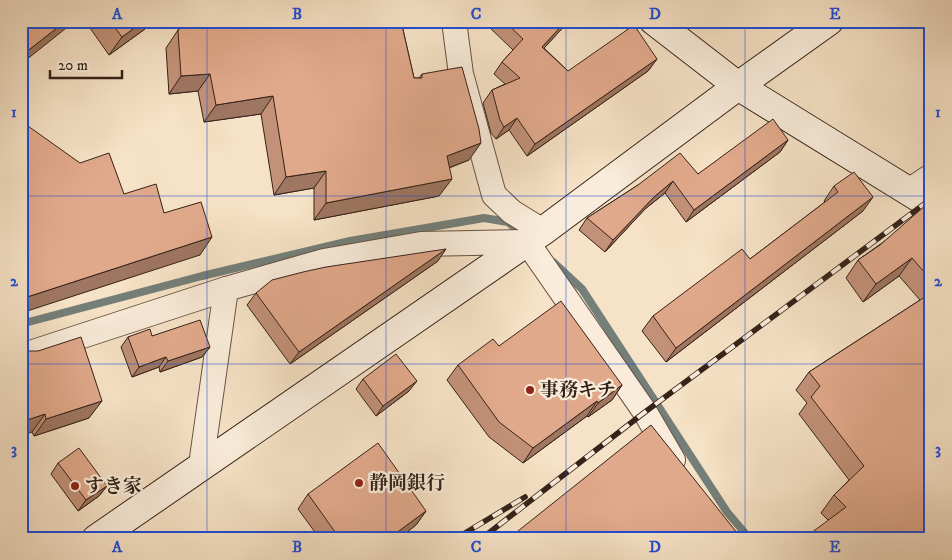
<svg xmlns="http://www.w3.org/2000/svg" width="952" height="560" font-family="'IM FELL DW Pica','Noto Serif JP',serif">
<rect width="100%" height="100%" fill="#f6e2c6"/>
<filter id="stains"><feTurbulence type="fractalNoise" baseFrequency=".004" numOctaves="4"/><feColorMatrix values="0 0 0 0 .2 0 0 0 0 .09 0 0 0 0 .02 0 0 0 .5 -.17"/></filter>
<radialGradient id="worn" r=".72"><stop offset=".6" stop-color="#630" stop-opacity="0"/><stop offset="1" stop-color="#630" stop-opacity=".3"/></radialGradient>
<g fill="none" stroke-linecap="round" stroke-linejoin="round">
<!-- stream -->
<g stroke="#747f79" stroke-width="8">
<polyline points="553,262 582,289 727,512 750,539"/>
<polyline points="21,324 202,276 350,241 455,223 484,218 508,222 524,236"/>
</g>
<!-- street casing -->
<g stroke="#665244" stroke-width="26">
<g id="street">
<polyline points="454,21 461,74 494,195 512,212 543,231"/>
<polyline points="907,192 931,176"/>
<polyline points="21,356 226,289 324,261 421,244 527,242 645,412 673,460"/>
<polyline points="201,465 226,289"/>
</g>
</g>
<!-- secondary casing -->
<g stroke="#362219" stroke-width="30">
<g id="secondary">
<polyline points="654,21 738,86 931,205"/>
<polyline points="96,539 543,231 738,86 829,21"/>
</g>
</g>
<!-- street -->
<use href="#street" stroke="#f9ecda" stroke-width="24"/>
<!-- secondary -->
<use href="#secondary" stroke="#f9ecda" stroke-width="28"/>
<!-- rail casing -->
<g stroke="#362219" stroke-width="5.5">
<g id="rail">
<polyline points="455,539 525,497"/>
<polyline points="481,539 645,412 931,199"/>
</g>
</g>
<!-- rail -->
<use href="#rail" stroke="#f9ecda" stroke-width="4" stroke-dasharray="11" stroke-linecap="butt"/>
</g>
<!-- wall -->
<g fill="#c29178" stroke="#362219">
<polygon points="85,21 151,21 145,29 109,55"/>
<polygon points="184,21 401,21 414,78 419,78 422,74 469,160 449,168 439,196 314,220 314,188 274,195 261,114 204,122 198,91 169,94 166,48"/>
<polygon points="491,21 569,21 544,48 568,71 657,59 648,71 527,156 509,130 496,139 491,133 483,103 492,90 505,84 494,74 502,62 513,50 488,26"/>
<polygon points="788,140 780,152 686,222 665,193 645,209 605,252 579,230 587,218 638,185 698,174"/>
<polygon points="834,186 863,211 666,362 642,331 653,316 750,259 825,202 824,201"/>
<polygon points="931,208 931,539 828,520 821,513 834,495 849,480 799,414 807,403 796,390 809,372 920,300 899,276 863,302 846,278 858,260"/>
<polygon points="438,261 290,364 247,305 256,293"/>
<polygon points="152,336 210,347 202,357 160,372 159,367 132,377 121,347 128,337"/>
<polygon points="499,346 622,385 612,400 588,417 587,416 523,463 489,437 447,380 458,365"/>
<polygon points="38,351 89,418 34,436 32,432"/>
<polygon points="363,379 409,391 376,416 356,389"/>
<polygon points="58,463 107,486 99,496 78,511 51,474"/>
<polygon points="308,494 426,511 416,525 398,539 320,539 298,509"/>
</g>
<!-- shaded-wall -->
<g fill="#9e7661" stroke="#362219">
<polygon points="66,21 75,21 21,64 21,56"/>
<polygon points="144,21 151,21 145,29 109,55 122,37"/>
<polygon points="566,21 569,21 534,59 542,47"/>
<polygon points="657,59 648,71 527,156 535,144"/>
<polygon points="210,74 198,91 169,94 181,76"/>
<polygon points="273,96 261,114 204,122 216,105"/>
<polygon points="517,118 509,130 496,139 504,127"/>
<polygon points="788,140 780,152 686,222 694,210"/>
<polygon points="481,143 469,160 435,173 447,156"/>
<polygon points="326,171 314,188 274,195 286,177"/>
<polygon points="452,179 439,196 314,220 326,203"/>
<polygon points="673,181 665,193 645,209 605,252 613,240 654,197"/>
<polygon points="873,197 863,211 666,362 676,348"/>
<polygon points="212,237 200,255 21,313 21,299"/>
<polygon points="446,249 438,261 290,364 299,352"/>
<polygon points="912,258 899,276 863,302 876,284"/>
<polygon points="210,347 202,357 160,372 168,361"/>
<polygon points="166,357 159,367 132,377 139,367"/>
<polygon points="417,381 409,391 376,416 383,406"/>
<polygon points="622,385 612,400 588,417 598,403"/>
<polygon points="102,401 89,418 34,436 46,419"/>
<polygon points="597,401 587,416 523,463 533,448"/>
<polygon points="45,414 32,432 21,436 21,422"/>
<polygon points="107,486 99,496 78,511 86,500"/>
<polygon points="426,511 416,525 398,539 388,539"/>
</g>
<!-- building -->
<g fill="#e1a98b" stroke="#362219">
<polygon points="21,21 66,21 21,56"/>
<polygon points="110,21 144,21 122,37"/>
<polygon points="184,21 401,21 414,78 422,78 422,74 462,67 479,129 481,143 447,156 452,179 326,203 326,171 286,177 273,96 216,105 210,74 181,76 178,31"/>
<polygon points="504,21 566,21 542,47 568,71 634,25 657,59 535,144 517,118 504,127 500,120 492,90 520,78 502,62 523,39"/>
<polygon points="773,119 788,140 694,210 673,181 654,197 613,240 587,218 638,185 680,153 698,174"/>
<polygon points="21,121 80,163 109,153 124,194 156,184 164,213 201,202 212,237 21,299"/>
<polygon points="854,172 873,197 676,348 653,316 742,249 750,259 838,192 834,186"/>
<polygon points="927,204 931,208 931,280 912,258 876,284 858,260 880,245"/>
<polygon points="446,249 299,352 256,293 272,280 303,272 326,267"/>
<polygon points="931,293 931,539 803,539 846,507 834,495 864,466 811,397 820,386 809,372"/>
<polygon points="561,301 622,385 598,403 597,401 533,448 499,422 458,365 493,339 499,346"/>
<polygon points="200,320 210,347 168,361 166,357 139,367 128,337 150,329 152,336"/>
<polygon points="81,337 102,401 46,419 45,414 21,422 21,353 29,351 38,351"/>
<polygon points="396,354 417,381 383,406 363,379"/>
<polygon points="651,425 742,539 508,539"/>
<polygon points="378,443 426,511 388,539 340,539 308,494"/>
<polygon points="79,448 107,486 86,500 58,463"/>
</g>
<!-- grid -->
<path fill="none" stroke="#1d4ed8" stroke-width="1" stroke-opacity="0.55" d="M207,21v518M386,21v518M566,21v518M745,21v518M21,196h910M21,364h910"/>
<!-- markers -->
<g fill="#8f2418" stroke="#f9ecda" stroke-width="2">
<circle cx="530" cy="390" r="5"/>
<circle cx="359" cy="483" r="5"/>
<circle cx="75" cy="486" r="5"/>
</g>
<g text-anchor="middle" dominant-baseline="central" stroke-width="4.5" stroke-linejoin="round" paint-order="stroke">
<!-- poi labels -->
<g font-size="19" font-weight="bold" fill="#362219" stroke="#f9ecda" text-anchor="start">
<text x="540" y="390">事務キチ</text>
<text x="369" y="483">静岡銀行</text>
<text x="85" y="486">すき家</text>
</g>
</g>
<!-- margin -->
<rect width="952" height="560" fill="none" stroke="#f6e2c6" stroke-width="55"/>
<!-- scale -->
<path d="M50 70v8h72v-8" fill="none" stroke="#362219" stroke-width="2.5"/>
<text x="58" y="70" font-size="15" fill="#362219" stroke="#f9ecda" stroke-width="4" paint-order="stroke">20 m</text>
<rect x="28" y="28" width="896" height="504" fill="none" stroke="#1d4ed8" stroke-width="2"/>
<g font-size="16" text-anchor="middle" font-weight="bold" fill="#1d4ed8">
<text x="117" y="19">A</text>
<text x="297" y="19">B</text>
<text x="476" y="19">C</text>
<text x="655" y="19">D</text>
<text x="835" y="19">E</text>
<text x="14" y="117">1</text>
<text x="938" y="117">1</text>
<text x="14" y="286">2</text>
<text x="938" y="286">2</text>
<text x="14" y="454">3</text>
<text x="938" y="454">3</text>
<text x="117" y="552">A</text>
<text x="297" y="552">B</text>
<text x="476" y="552">C</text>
<text x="655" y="552">D</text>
<text x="835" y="552">E</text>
</g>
<rect width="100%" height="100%" filter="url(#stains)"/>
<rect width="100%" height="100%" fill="url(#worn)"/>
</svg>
